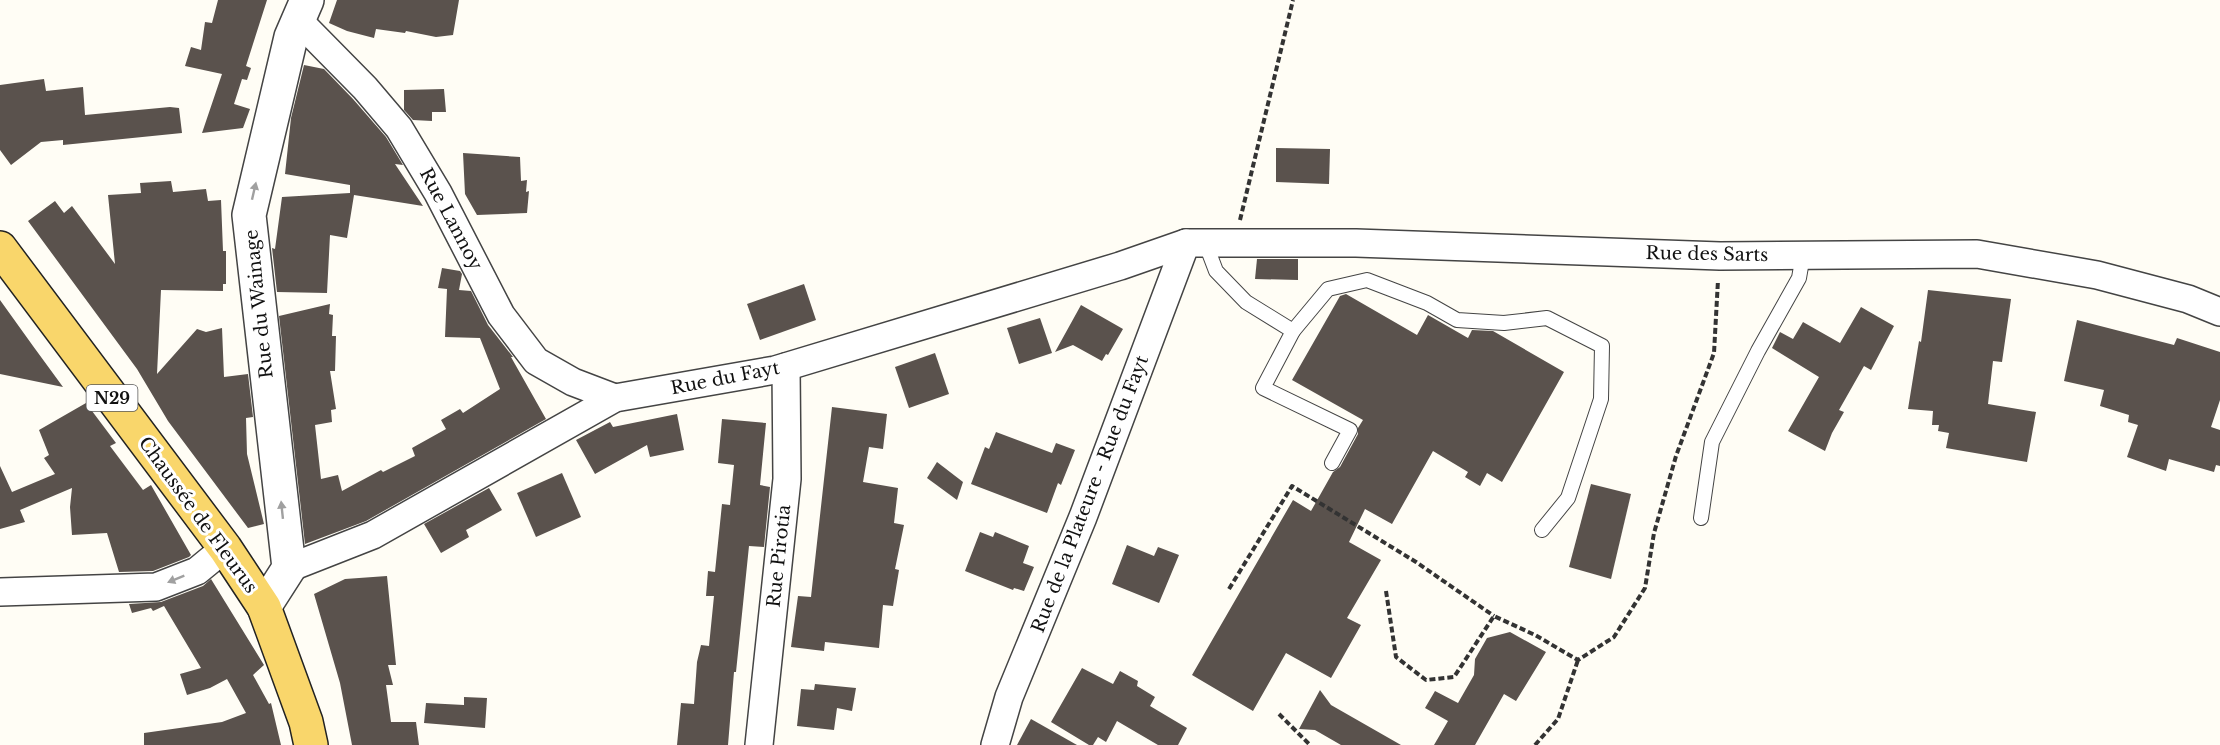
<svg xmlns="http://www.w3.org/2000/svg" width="2220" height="745" font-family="'Libre Baskerville',serif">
<rect width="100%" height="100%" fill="#fffdf5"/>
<!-- building -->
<g fill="#5a524d">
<polygon points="218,0 267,0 246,66 251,68 247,80 242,79 234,104 250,109 243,128 202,133 222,74 185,66 191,47 201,50 205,22 212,23"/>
<polygon points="337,0 459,0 453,35 436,37 406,31 405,33 376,29 374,38 347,31 329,23"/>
<polygon points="304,65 324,69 353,99 386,137 403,165 395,164 423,206 354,195 347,238 330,235 327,293 277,292 272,248 275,249 282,197 350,193 350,185 285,174 291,118"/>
<polygon points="44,79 46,91 83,87 85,115 170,107 179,108 182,133 63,145 63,140 41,142 11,165 0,150 0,85"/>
<polygon points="444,89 446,112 432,112 432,121 413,120 404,110 404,90"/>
<polygon points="1276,148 1330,149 1329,184 1276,182"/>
<polygon points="463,153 520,157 521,181 527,180 526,192 529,191 527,213 477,215 465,194"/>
<polygon points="171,181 173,192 206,189 208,201 221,200 223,251 226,251 226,284 223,284 223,291 161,290 157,374 197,329 206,332 222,328 224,377 248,374 253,417 246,418 247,454 264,524 248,528 168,421 137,369 28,221 55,201 64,213 72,206 115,264 108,195 141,193 140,183"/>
<polygon points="1257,259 1298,259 1298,280 1255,279"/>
<polygon points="442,268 460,271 462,274 459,290 471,291 488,325 513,357 511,357 546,419 366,521 305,544 279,316 330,304 329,314 333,315 332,336 336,336 335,371 330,371 336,409 331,410 332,422 315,425 321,479 338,475 342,491 381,470 383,472 415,456 412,448 446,429 441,420 460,409 463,413 500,389 480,338 445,337 447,289 438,288"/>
<polygon points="804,284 816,320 760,340 747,304"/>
<polygon points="1928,290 2011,299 2002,362 1993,361 1988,404 2036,412 2027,462 1946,448 1949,433 1938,431 1939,425 1932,425 1933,411 1908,409 1919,341 1921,342"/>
<polygon points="1346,294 1417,335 1428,315 1468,338 1472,330 1493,331 1564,372 1502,482 1487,473 1480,486 1465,477 1468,472 1433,451 1392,524 1365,509 1349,542 1381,560 1347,618 1361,625 1331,678 1286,653 1253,711 1192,675 1293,500 1311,511 1333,472 1340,467 1358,434 1358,428 1363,420 1292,380 1340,296"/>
<polygon points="0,300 33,346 63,387 0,374"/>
<polygon points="1081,305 1123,329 1108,355 1106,354 1102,361 1073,345 1055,352"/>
<polygon points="1861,307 1894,326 1871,370 1864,366 1839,410 1844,412 1832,433 1825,451 1788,431 1819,377 1772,348 1780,332 1793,339 1803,322 1840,343"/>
<polygon points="1040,318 1052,353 1019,364 1007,328"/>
<polygon points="2077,320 2174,345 2177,338 2220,352 2220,400 2211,427 2220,430 2220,466 2216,465 2214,472 2169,459 2166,471 2127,457 2138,425 2128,422 2129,415 2100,406 2104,390 2064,381"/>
<polygon points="935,353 949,394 909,408 895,367"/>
<polygon points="86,403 116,443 110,446 143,490 151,485 191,555 189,557 153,571 119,572 107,533 72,535 70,507 72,488 20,510 25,522 0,529 0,466 12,492 55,474 44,458 49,455 39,430"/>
<polygon points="832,407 887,414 883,449 869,447 863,482 898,488 894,523 904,525 895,569 899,570 893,606 883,605 879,648 825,642 824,651 791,647 798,596 811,597"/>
<polygon points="677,414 684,450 650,457 647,445 595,474 576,440 610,422 613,427"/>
<polygon points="722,419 766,423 760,485 770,487 764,547 749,546 736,672 734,672 728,745 677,745 681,703 694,704 697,662 701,645 709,646 714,596 706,596 708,571 715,572 722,504 730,505 734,465 718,463"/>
<polygon points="996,432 1052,453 1056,443 1075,450 1061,485 1058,483 1047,513 971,484 985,447 989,449"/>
<polygon points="937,462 963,482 957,500 927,478"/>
<polygon points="562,473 581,517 536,537 517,493"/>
<polygon points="1591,484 1631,494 1611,579 1569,567"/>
<polygon points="489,488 502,510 466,530 469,537 441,553 424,524"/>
<polygon points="980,532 993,537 995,532 1029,546 1023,563 1034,567 1024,591 1014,588 1013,590 965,571"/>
<polygon points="1127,545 1154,556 1158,547 1179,555 1159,603 1112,584"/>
<polygon points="387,576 396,665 388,665 393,685 386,685 391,722 416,722 419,745 352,745 340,683 314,594 345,579"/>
<polygon points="211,579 264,665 253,675 269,704 271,703 281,745 144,745 144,733 222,722 246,713 227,679 210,688 187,695 180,674 201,668 164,606 153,611 151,608 132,613 129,604 161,602 203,586"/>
<polygon points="1510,632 1546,652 1516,701 1504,694 1475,745 1434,745 1448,721 1425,708 1435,691 1458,703 1474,675 1475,659 1487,638"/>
<polygon points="1082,668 1113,684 1120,671 1138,681 1137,686 1155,697 1150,706 1187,728 1178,745 1158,745 1117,721 1106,742 1098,737 1093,745 1089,745 1051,722"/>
<polygon points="815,684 856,688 852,711 837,708 834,730 797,726 801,689 814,690"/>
<polygon points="1320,690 1331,705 1401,745 1341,745 1315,730 1299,729"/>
<polygon points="464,697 487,698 485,728 424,723 426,703 464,705"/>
<polygon points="1031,719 1077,745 1017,745"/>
</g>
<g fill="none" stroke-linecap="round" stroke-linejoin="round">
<!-- service casing -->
<g stroke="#444" stroke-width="16">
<g id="service">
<polyline points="1205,242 1216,271 1246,302 1293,331 1263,388 1350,430 1332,463"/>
<polyline points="1293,331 1328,289 1367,280 1427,303 1457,320 1504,323 1547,318 1602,346 1601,399 1568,498 1542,530"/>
<polyline points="1701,518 1712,442 1758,351 1799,278 1803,255"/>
</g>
</g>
<!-- minor casing -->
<g stroke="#444" stroke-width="30">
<g id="minor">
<polyline points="298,20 365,88 399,128 438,193 501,315 536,361 573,382 615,398"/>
<polyline points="289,568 373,535 615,398 775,370 1120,266 1186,243 1356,243 1720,256 1977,254 2097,275 2188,299 2220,312"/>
<polyline points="0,592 156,587 197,571 225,548"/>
<polyline points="759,745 787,479 786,367"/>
<polyline points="995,745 1009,697 1083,517 1186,243"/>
</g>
</g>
<!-- tertiary casing -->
<g stroke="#444" stroke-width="36">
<polyline id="tertiary" points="264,607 289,568 249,215 291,37 307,0"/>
</g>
<!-- primary casing -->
<g stroke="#222" stroke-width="36">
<polyline id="primary" points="0,248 225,548 264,607 306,722 311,745"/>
</g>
<!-- path -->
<g stroke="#333" stroke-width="4" stroke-dasharray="6 3" stroke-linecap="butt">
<polyline points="1240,220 1293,0"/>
<polyline points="1229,589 1292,486 1416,562 1494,616"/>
<polyline points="1386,591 1396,657 1426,680 1454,677 1494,616 1535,635 1578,660 1614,637 1645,588 1654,533 1676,456 1714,353 1718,280"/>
<polyline points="1279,714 1310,745"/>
<polyline points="1535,745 1558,719 1578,660"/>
</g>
<!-- service -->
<use href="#service" stroke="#fff" stroke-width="14"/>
<!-- minor -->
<use href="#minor" stroke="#fff" stroke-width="27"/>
<!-- tertiary -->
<use href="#tertiary" stroke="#fff" stroke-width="33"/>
<!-- primary -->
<use href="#primary" stroke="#f9d66b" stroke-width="33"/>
</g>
<!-- one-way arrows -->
<defs><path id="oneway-solid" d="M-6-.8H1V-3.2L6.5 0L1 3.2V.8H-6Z" transform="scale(1.5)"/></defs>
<g fill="#a0a0a0">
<use href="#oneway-solid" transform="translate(254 191) rotate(-77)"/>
<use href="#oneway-solid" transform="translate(282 510) rotate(-96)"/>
<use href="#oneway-solid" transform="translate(176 579) rotate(158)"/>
</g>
<g text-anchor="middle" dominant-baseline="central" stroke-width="6" stroke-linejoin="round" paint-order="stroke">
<!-- shield labels -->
<rect fill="#fff" stroke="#585858" stroke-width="1.5" x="86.5" y="385" width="51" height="26" rx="4.5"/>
<g font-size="16" font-weight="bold" fill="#111">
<text x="112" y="398">N29</text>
</g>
<!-- street labels -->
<g font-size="18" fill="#111" stroke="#fff">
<text transform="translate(451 219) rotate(62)">Rue Lannoy</text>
<text transform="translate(1707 254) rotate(1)">Rue des Sarts</text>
<text transform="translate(259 304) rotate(-96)">Rue du Wainage</text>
<text transform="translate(725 378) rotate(-11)">Rue du Fayt</text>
<text transform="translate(1090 494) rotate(-69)">Rue de la Plateure - Rue du Fayt</text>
<text transform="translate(198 515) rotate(54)">Chaussée de Fleurus</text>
<text transform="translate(779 556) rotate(-84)">Rue Pirotia</text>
</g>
</g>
</svg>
